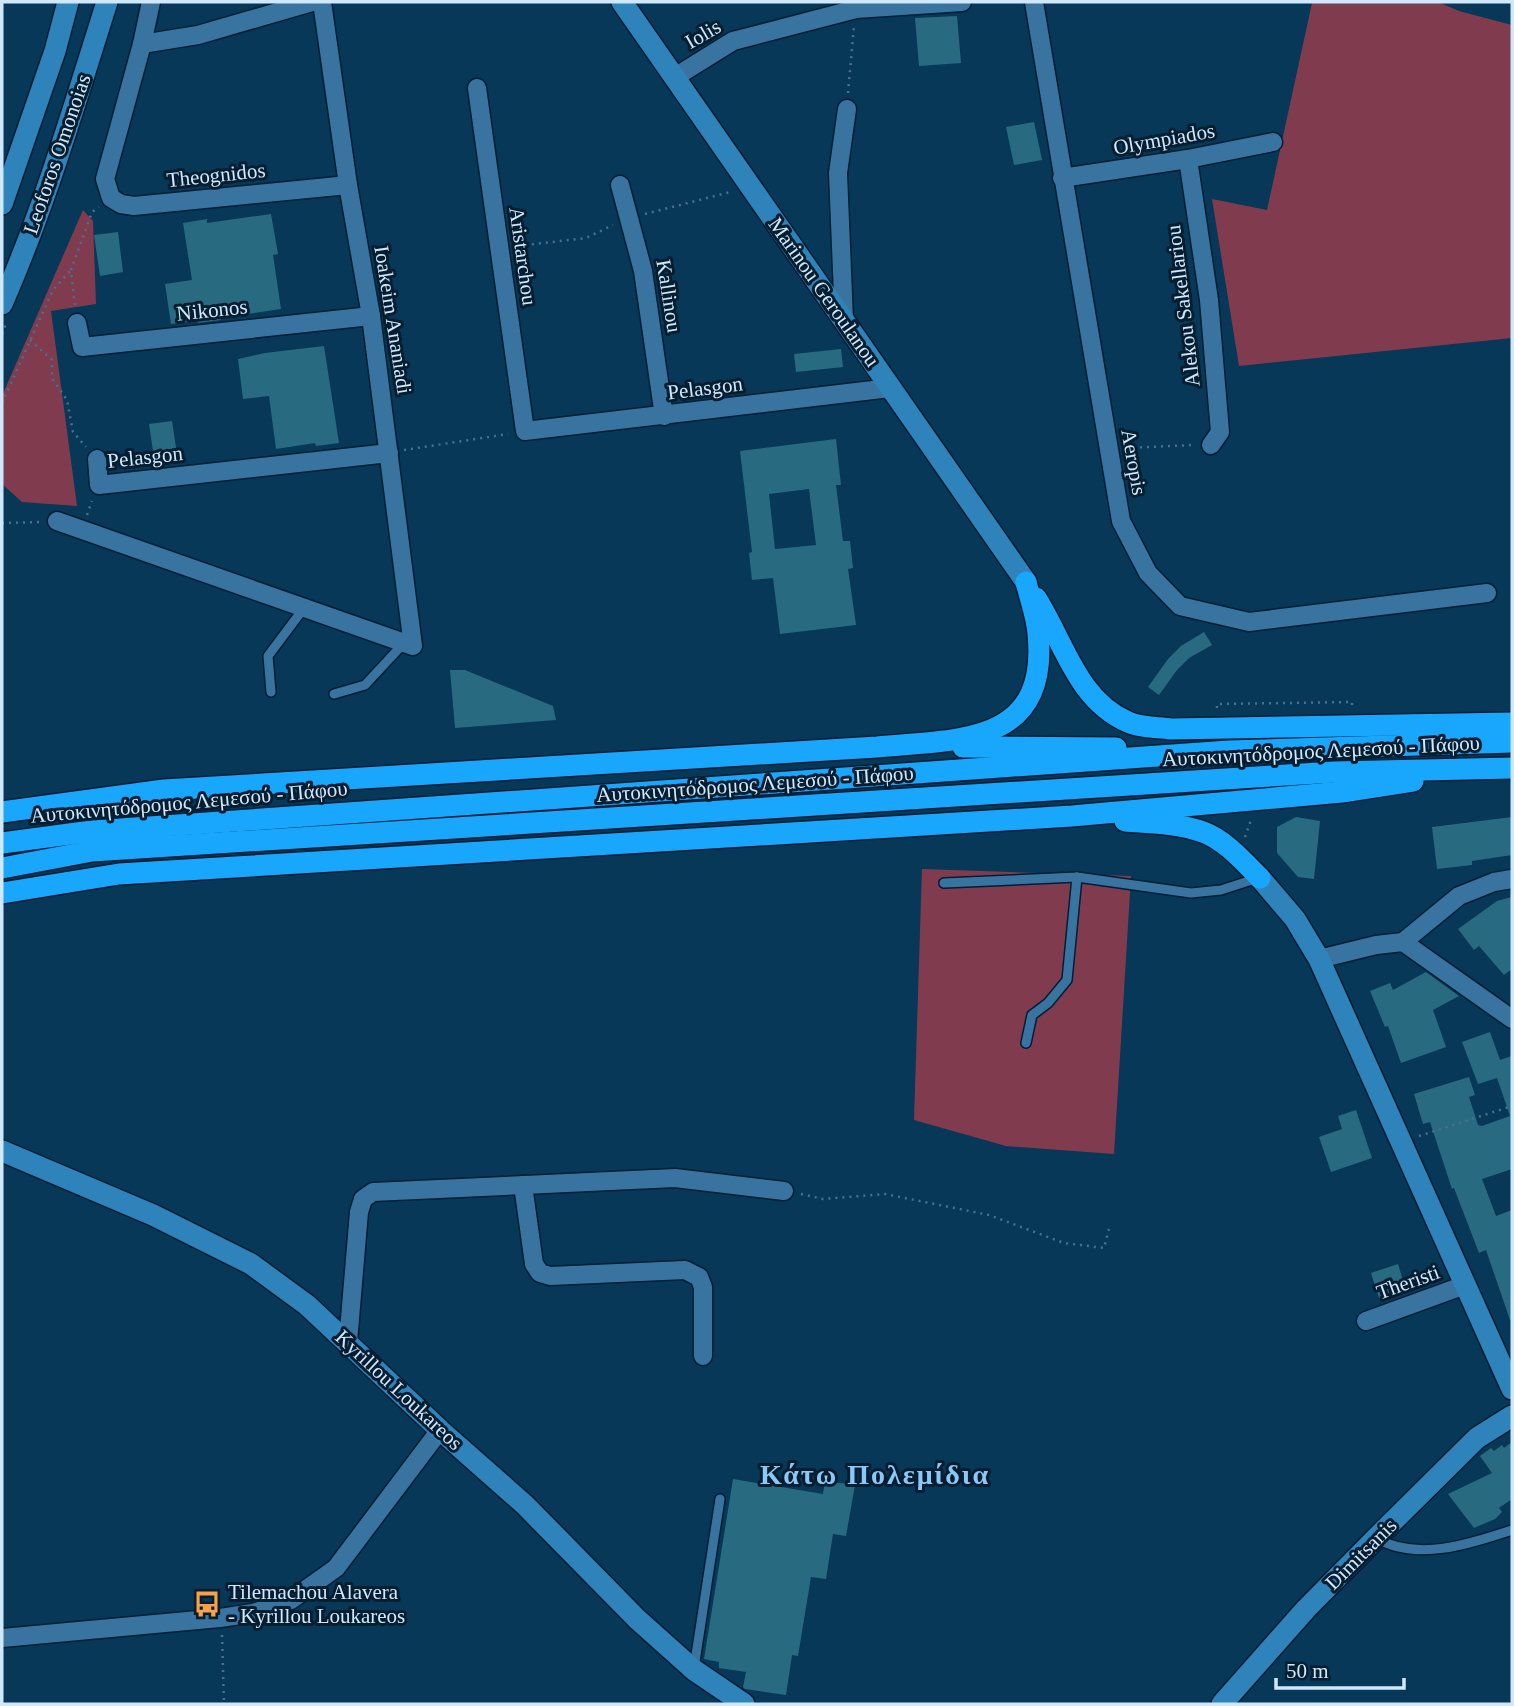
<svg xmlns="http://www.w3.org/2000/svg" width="1514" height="1706" font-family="'Times New Roman',serif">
<rect width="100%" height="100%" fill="#083857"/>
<!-- green -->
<g fill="#813b4f">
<polygon points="1438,2 1459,11 1512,25 1512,338 1239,366 1212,199 1267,210 1312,3"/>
<polygon points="83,210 93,221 96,304 51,311 77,506 22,502 2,484 2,396"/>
<polygon points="922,869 1131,876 1114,1154 1006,1146 914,1120"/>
</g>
<!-- building -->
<g fill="#286a80" fill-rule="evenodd">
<polygon points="957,16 961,63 919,66 915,18"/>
<polygon points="1034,122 1042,160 1014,165 1006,127"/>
<polygon points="271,214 278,254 273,255 281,309 221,318 221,320 206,322 198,323 197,321 171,324 165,284 192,280 183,223 207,219 207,223"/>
<polygon points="118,232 123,272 100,276 94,235"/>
<polygon points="324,346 339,443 316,446 315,443 276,449 269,396 243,399 238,359 265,353"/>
<polygon points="841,349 843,367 796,372 794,354"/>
<polygon points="172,421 178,461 155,465 149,424"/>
<path d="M836,439l5,46h-5l7,56h7l3,27 -5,1 8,56 -76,9 -7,-56 -21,2 -3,-27 3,-1 -12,-101zM809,489l7,56 -41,4 -6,-55z"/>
<polygon points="1204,632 1212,645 1189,658 1177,670 1159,695 1148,687 1168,659 1181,646"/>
<polygon points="450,670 465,670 553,706 556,720 455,728"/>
<polygon points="1296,817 1320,821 1314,879 1298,877 1277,853 1277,827"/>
<polygon points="1512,817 1512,855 1472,861 1472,865 1437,869 1432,827"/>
<polygon points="1512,897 1512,969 1504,975 1479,946 1474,950 1458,929 1497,901"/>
<polygon points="1426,972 1459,996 1433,1010 1446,1047 1401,1063 1388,1026 1385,1027 1370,991 1390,983 1393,990"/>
<polygon points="1490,1032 1500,1060 1512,1056 1512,1169 1482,1179 1496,1216 1512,1210 1512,1319 1510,1320 1486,1250 1479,1253 1454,1188 1452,1189 1430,1122 1423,1124 1414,1094 1469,1077 1475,1095 1469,1097 1478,1125 1482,1126 1510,1116 1497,1078 1478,1084 1462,1042"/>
<polygon points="1356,1110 1372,1158 1331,1172 1319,1137 1342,1129 1338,1116"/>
<polygon points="1398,1264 1406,1290 1379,1298 1371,1273"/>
<polygon points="1512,1442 1512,1499 1499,1508 1502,1512 1495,1519 1474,1528 1448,1494 1492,1473 1480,1456 1491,1448 1494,1451 1502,1445 1504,1448"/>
<polygon points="733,1479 823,1494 825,1481 855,1485 846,1536 833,1534 826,1579 811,1577 798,1656 792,1655 786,1695 745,1689 743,1687 746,1672 719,1668 719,1662 704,1659"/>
</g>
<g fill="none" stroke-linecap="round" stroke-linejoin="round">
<!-- lane casing -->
<g stroke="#001e34" stroke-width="12">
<g id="lane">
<polyline points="271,692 268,656 304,608"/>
<polyline points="334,694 365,685 404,643"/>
<polyline points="944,883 1077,877 1191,893 1221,890 1258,878"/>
<polyline points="1026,1043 1032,1015 1048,1003 1067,980 1077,877"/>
<path d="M1376,1538c41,24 94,6 136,-8"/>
<polyline points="694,1668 720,1499"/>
</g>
</g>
<!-- street casing -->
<g stroke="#001e34" stroke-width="21">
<g id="street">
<polyline points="151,2 142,44 105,179 111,198 121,204 134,206 348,185"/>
<polyline points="1034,2 1121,521 1148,573 1180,606 1249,622 1487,593"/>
<polyline points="142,44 198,35 312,2"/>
<polyline points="675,77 733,41 856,9 962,2"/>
<polyline points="477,88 525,431 890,388"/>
<polyline points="1188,159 1209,300 1220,432 1211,445"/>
<polyline points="1062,178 1188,159 1273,142"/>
<polyline points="620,185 643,271 664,416"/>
<polyline points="844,320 838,173 847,109"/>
<polyline points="77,323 82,347 371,316"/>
<polyline points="97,459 99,485 389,453"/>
<polyline points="57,521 413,646 371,316 348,185 322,2"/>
<polyline points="1403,942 1459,896 1494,882 1512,879"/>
<polyline points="1319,959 1376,945 1403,942 1512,1019"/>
<polyline points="523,1185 534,1264 540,1273 550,1276 685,1270 699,1277 703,1287 703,1356"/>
<polyline points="1366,1321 1465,1285"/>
<polyline points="348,1342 359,1212 363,1199 373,1192 675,1178 784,1191"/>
<polyline points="2,1638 220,1618 253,1613 291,1600 336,1568 440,1430"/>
</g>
</g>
<!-- secondary casing -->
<g stroke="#001e34" stroke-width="24">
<g id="secondary">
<polyline points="622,2 1026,582"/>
<polyline points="2,204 55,51 68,2"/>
<path d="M2,304c43,-98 73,-201 105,-302"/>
<polyline points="1260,878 1295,919 1319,959 1512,1389"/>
<polyline points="2,1151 153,1215 251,1264 307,1305 440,1430 525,1505 637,1619 694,1670 744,1704"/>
<polyline points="1222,1704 1306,1609 1376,1538 1477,1438 1512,1416"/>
</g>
</g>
<!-- highway casing -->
<g stroke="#001e34" stroke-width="24">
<g id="highway">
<path d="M1036,598c28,44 41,102 92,124 12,6 30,5 43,7l341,-6"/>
<polyline points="963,747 1116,748"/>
<path d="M2,812l162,-22 713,-43c81,-8 172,-1 161,-113 -1,-17 -8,-35 -12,-52"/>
<path d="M1125,821c26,2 53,2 78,11 22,8 40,29 57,46"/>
<polyline points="2,843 92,831 1229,751 1512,742"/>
<polyline points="2,868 92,851 1334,772 1512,768"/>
<polyline points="2,893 119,874 1072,816 1342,792 1413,781"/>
</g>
</g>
<!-- path -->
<g stroke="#49718d" stroke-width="2.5" stroke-dasharray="2 5" stroke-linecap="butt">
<polyline points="848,93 854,26"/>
<polyline points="645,214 730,192"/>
<polyline points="518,246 586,238 613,225"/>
<polyline points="75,305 71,270 92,212 99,207"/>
<polyline points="2,334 7,321"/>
<polyline points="30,340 52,360 52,378 67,400 73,432 86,447"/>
<polyline points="2,403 53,290 71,270"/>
<polyline points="1126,448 1193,445"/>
<polyline points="404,450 508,434"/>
<polyline points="87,515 92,501"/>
<polyline points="2,523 40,522"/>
<polyline points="1217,708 1217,704 1352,702 1352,707"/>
<polyline points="1245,837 1251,820"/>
<polyline points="1419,1136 1512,1106"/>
<polyline points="801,1194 823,1199 885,1194 989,1215 1064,1243 1104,1248 1110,1225"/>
<polyline points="222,1635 224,1704"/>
</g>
<!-- lane -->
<use href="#lane" stroke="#39739f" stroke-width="9"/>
<!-- street -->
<use href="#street" stroke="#39739f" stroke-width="18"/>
<!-- secondary -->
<use href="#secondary" stroke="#2f83bb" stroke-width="21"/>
<!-- highway -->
<use href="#highway" stroke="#19a7fd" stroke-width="21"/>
</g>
<!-- icons -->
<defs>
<g id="bus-bare" transform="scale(2.1)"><path d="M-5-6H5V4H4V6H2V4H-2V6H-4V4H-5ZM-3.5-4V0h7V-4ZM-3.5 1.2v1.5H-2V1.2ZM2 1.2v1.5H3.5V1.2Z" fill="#f7a248" stroke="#061e30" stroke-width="2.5" paint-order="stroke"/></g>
</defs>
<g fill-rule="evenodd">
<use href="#bus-bare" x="207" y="1604"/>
</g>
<g text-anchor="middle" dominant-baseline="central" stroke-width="6" stroke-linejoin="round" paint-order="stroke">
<!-- street labels -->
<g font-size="21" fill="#d0e8fc" stroke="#061e30">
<text transform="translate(703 34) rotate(-30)">Iolis</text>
<text transform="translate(1164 139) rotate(-10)">Olympiados</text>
<text transform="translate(57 154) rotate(-71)">Leoforos Omonoias</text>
<text transform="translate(216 175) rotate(-6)">Theognidos</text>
<text transform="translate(523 256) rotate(82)">Aristarchou</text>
<text transform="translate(824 292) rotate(55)">Marinou Geroulanou</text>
<text transform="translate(669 296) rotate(81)">Kallinou</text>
<text transform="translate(1183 306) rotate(-97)">Alekou Sakellariou</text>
<text transform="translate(212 310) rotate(-6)">Nikonos</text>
<text transform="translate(393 320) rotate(81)">Ioakeim Ananiadi</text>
<text transform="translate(705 388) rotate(-7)">Pelasgon</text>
<text transform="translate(145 457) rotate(-6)">Pelasgon</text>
<text transform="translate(1134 462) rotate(80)">Aeropis</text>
<text transform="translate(1321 751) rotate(-3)">Αυτοκινητόδρομος Λεμεσού - Πάφου</text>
<text transform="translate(755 784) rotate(-4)">Αυτοκινητόδρομος Λεμεσού - Πάφου</text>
<text transform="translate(189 802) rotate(-5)">Αυτοκινητόδρομος Λεμεσού - Πάφου</text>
<text transform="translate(1408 1282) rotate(-20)">Theristi</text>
<text transform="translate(399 1390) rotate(43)">Kyrillou Loukareos</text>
<text transform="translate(1361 1554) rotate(-45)">Dimitsanis</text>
</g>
<!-- poi labels -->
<g font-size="21" fill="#d0e8fc" stroke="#061e30" text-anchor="start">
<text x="228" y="1592">Tilemachou Alavera<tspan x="228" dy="24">- Kyrillou Loukareos</tspan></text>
</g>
<!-- district labels -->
<g font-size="28" font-weight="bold" letter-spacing="2" fill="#8bc7f7" stroke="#061e30">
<text x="875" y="1474">Κάτω Πολεμίδια</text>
</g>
</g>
<!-- border -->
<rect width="1514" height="1706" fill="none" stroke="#d0e8fc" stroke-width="7"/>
<!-- scale -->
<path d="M1276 1678v10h128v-10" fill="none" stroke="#d0e8fc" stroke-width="3.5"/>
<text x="1286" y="1678" font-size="21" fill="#d0e8fc" stroke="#061e30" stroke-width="5" paint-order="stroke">50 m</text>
</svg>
